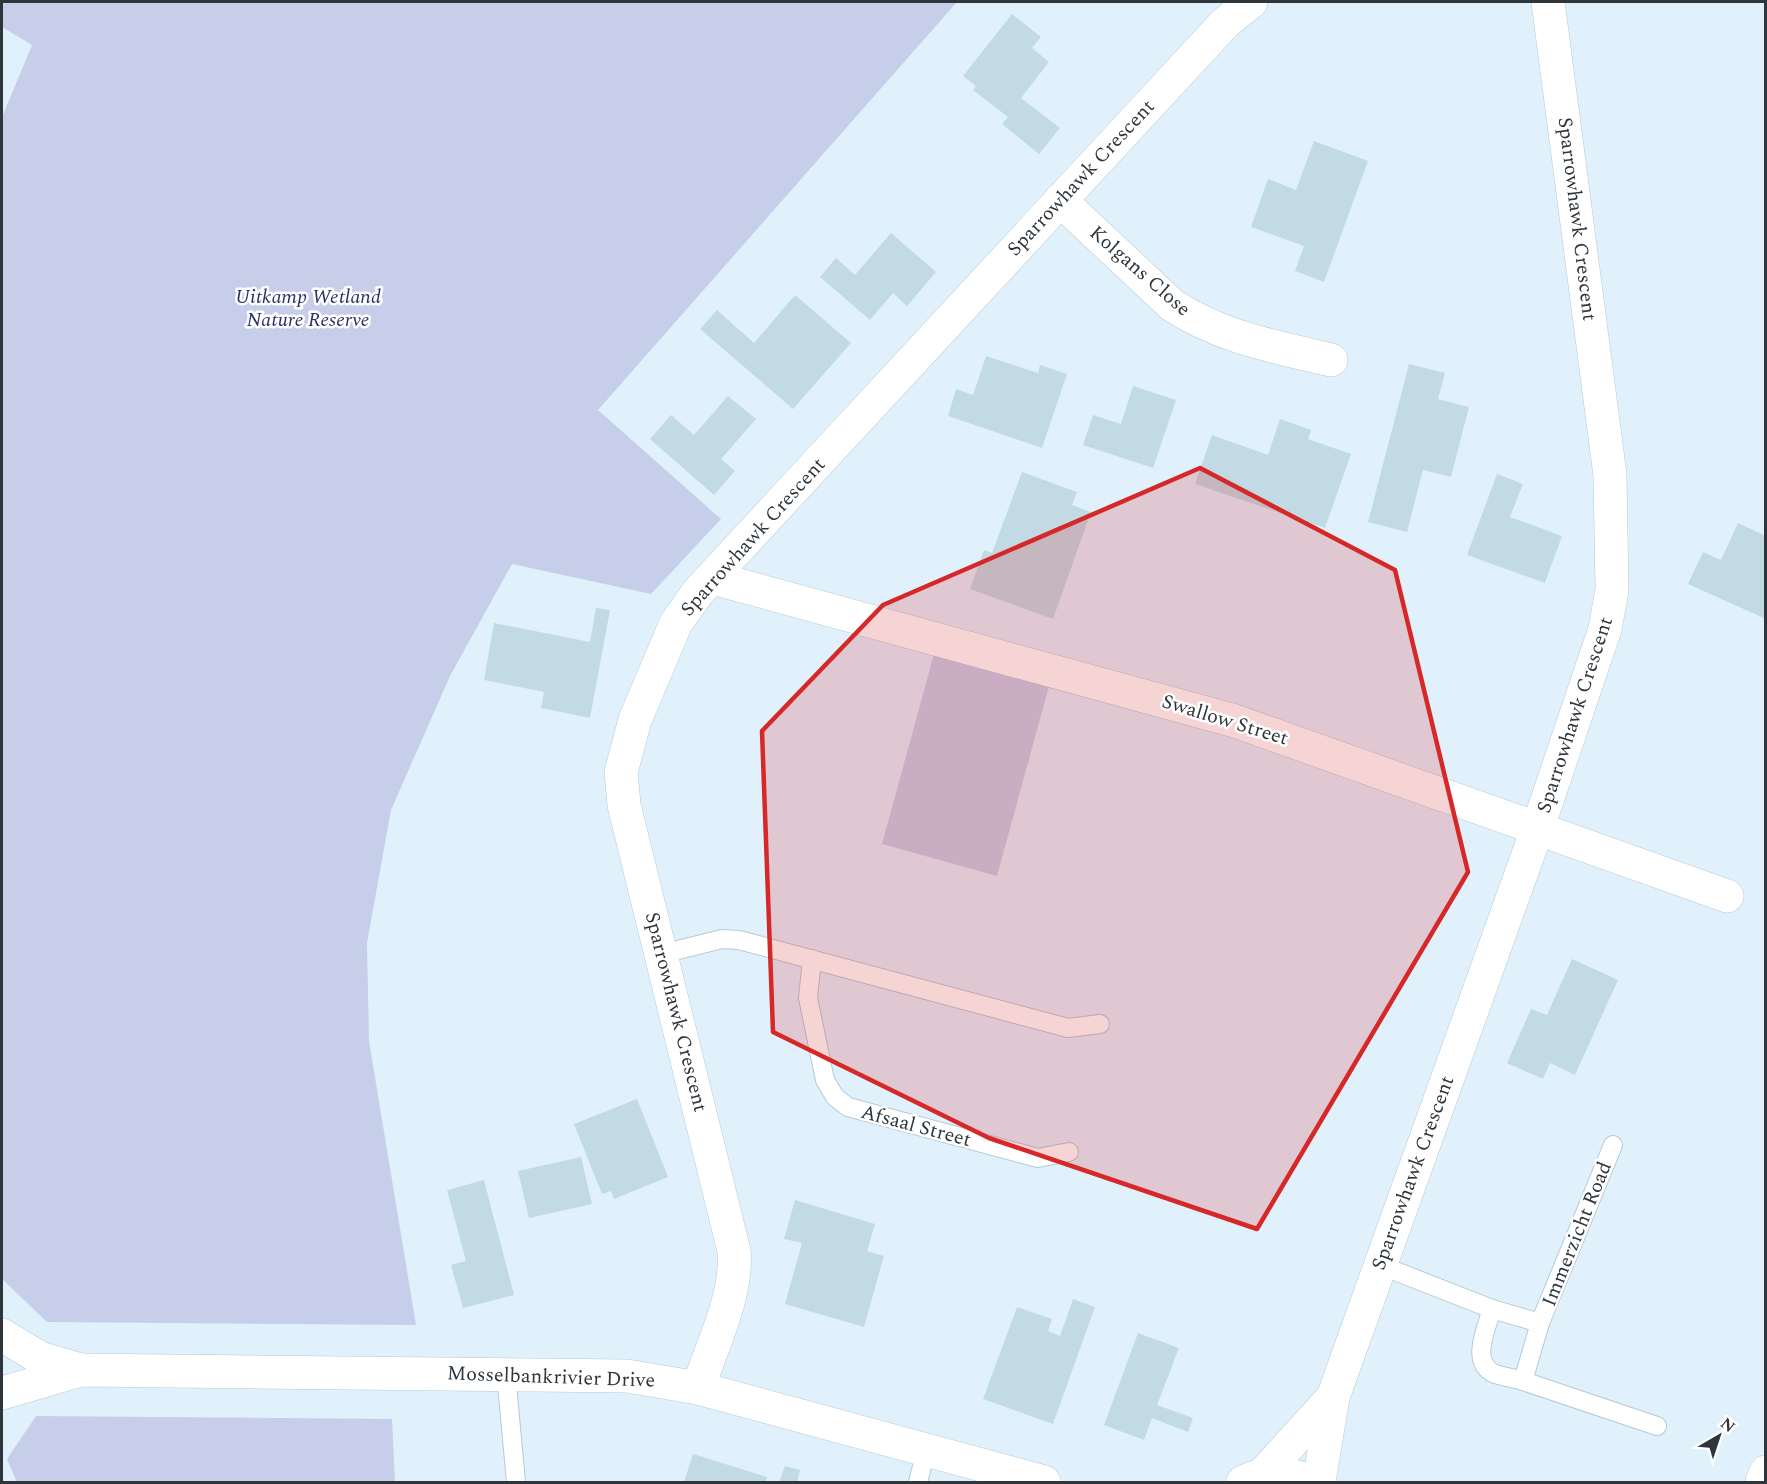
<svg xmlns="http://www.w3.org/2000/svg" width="1767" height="1484" font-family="Spectral,serif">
<rect width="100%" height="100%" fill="#e1f1fc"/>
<!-- green -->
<g fill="#c7ceea">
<polygon points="2,2 957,2 598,410 721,519 651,594 512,564 450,676 391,810 367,943 369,1041 416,1325 47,1322 2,1279 2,117 32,45 2,27"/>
<polygon points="934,654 1049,686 997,876 882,844"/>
<polygon points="36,1416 392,1419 395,1482 17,1482 7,1459"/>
</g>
<!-- building -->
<g fill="#c2dae3">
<polygon points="1012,14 1041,37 1032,48 1049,62 1021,98 1060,128 1039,154 1002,124 1008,117 973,90 976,86 963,76"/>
<polygon points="1314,141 1368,161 1324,282 1295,271 1304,246 1251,227 1268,179 1296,190"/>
<polygon points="891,233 936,272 907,306 893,293 870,320 820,277 836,258 855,275"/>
<polygon points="795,295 851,343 793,409 700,329 717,310 754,343"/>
<polygon points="986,356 1038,373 1040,365 1067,374 1042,448 948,416 956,389 973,395"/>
<polygon points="1409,364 1445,373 1438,399 1469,407 1451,477 1423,470 1407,532 1368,522"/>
<polygon points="1133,386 1176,400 1153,468 1083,445 1093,415 1121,424"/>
<polygon points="728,396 756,419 721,459 735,471 714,495 650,439 671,415 694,435"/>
<polygon points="1280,419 1311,430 1308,439 1351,454 1325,528 1195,484 1212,435 1268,455"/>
<polygon points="1022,472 1077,492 1072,505 1091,512 1053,619 970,589 984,550 992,553"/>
<polygon points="1497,474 1523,484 1510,517 1562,536 1545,583 1467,555"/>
<polygon points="1738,523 1766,536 1766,619 1688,584 1703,552 1721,560"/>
<polygon points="596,608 610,610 590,718 541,708 544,692 484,680 494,623 590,642"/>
<polygon points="1572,959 1618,980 1575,1075 1550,1063 1543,1079 1507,1063 1531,1009 1547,1015"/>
<polygon points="637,1099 668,1177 614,1199 611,1191 602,1194 574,1124"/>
<polygon points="581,1157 592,1204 529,1218 518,1171"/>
<polygon points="484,1180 514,1295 463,1308 451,1265 466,1261 447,1190"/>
<polygon points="795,1200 875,1224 867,1251 884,1256 864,1327 785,1304 802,1243 784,1239"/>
<polygon points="1073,1299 1095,1307 1053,1424 983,1399 1017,1307 1052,1319 1048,1331 1060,1336"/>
<polygon points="1138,1333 1179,1348 1157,1405 1193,1418 1188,1432 1152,1418 1144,1440 1104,1425"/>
<polygon points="693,1454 767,1477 766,1482 684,1482"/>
<polygon points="785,1466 800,1470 797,1482 779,1482"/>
</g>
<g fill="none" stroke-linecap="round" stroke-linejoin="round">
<!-- lane casing -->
<g stroke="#b6c9d7" stroke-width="20">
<g id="lane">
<polyline points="662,954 722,939 739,940 1068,1028 1100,1024"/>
<polyline points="812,959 808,998 825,1080 835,1097 848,1107 1038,1158 1069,1152"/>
<polyline points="1380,1265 1492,1309 1540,1323 1613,1145"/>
<path d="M1492,1309c-5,18 -23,54 3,65 9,3 19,4 28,7"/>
<polyline points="1540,1323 1523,1381 1657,1426"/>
<polyline points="506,1374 516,1482"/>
<polyline points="918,1482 926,1451"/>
</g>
</g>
<!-- street casing -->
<g stroke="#b6c9d7" stroke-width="34">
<g id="street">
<path d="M1060,200l112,105c48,32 104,42 159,55"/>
<polyline points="713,578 1235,721 1727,896"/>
<path d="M698,1388c14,-42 40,-94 36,-137l-110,-446 -3,-33 14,-52 41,-97 22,-31 527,-569 26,-21"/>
<polyline points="1263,1474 1333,1397"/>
<polyline points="1319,1482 1333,1397 1538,827 1605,629 1612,590 1610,475 1548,2"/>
</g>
</g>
<!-- secondary casing -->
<g stroke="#b6c9d7" stroke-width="34">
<g id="secondary">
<polyline points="2,1335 40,1358 81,1370"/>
<polyline points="2,1393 81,1370 627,1376 698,1388 1044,1482"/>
<path d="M1243,1482c22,-11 44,-12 66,0"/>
<polyline points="1762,1482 1766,1472"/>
</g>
</g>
<!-- lane -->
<use href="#lane" stroke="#fff" stroke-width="18"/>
<!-- street -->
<use href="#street" stroke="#fff" stroke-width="33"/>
<!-- secondary -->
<use href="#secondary" stroke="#fff" stroke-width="33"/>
</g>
<!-- marked area -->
<path fill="#d62828" fill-opacity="0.2" stroke="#d62828" stroke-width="4.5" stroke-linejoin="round" d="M1200,468l195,102 73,302 -211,357 -268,-91 -216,-106 -11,-301 121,-126z"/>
<g text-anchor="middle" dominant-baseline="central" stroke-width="5" stroke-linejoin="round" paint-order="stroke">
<!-- street labels -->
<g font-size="20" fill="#2e353b" stroke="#fff">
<text transform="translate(1081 178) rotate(-47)">Sparrowhawk Crescent</text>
<text transform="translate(1577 219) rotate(83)">Sparrowhawk Crescent</text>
<text transform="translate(1140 271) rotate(41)">Kolgans Close</text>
<text transform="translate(753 537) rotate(-48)">Sparrowhawk Crescent</text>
<text transform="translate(1575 715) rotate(-72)">Sparrowhawk Crescent</text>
<text transform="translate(1225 720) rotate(17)">Swallow Street</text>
<text transform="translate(676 1012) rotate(76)">Sparrowhawk Crescent</text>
<text transform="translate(916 1126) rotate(15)">Afsaal Street</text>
<text transform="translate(1413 1173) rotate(-70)">Sparrowhawk Crescent</text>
<text transform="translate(1577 1234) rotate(-68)">Immerzicht Road</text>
<text transform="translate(551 1377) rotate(2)">Mosselbankrivier Drive</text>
</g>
<!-- park labels -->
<g font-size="20" font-style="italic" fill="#2a3169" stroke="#fff">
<text x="308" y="297">Uitkamp Wetland<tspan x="308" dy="23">Nature Reserve</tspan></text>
</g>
</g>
<!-- border -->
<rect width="1767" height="1484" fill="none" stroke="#2e353b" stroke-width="6"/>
<!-- north arrow -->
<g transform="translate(1719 1436) rotate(39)" stroke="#ffffff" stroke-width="4.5" paint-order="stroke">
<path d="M0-4.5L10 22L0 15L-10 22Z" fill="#2e353b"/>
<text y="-9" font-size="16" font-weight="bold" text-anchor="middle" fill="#2e353b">N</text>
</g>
</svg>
